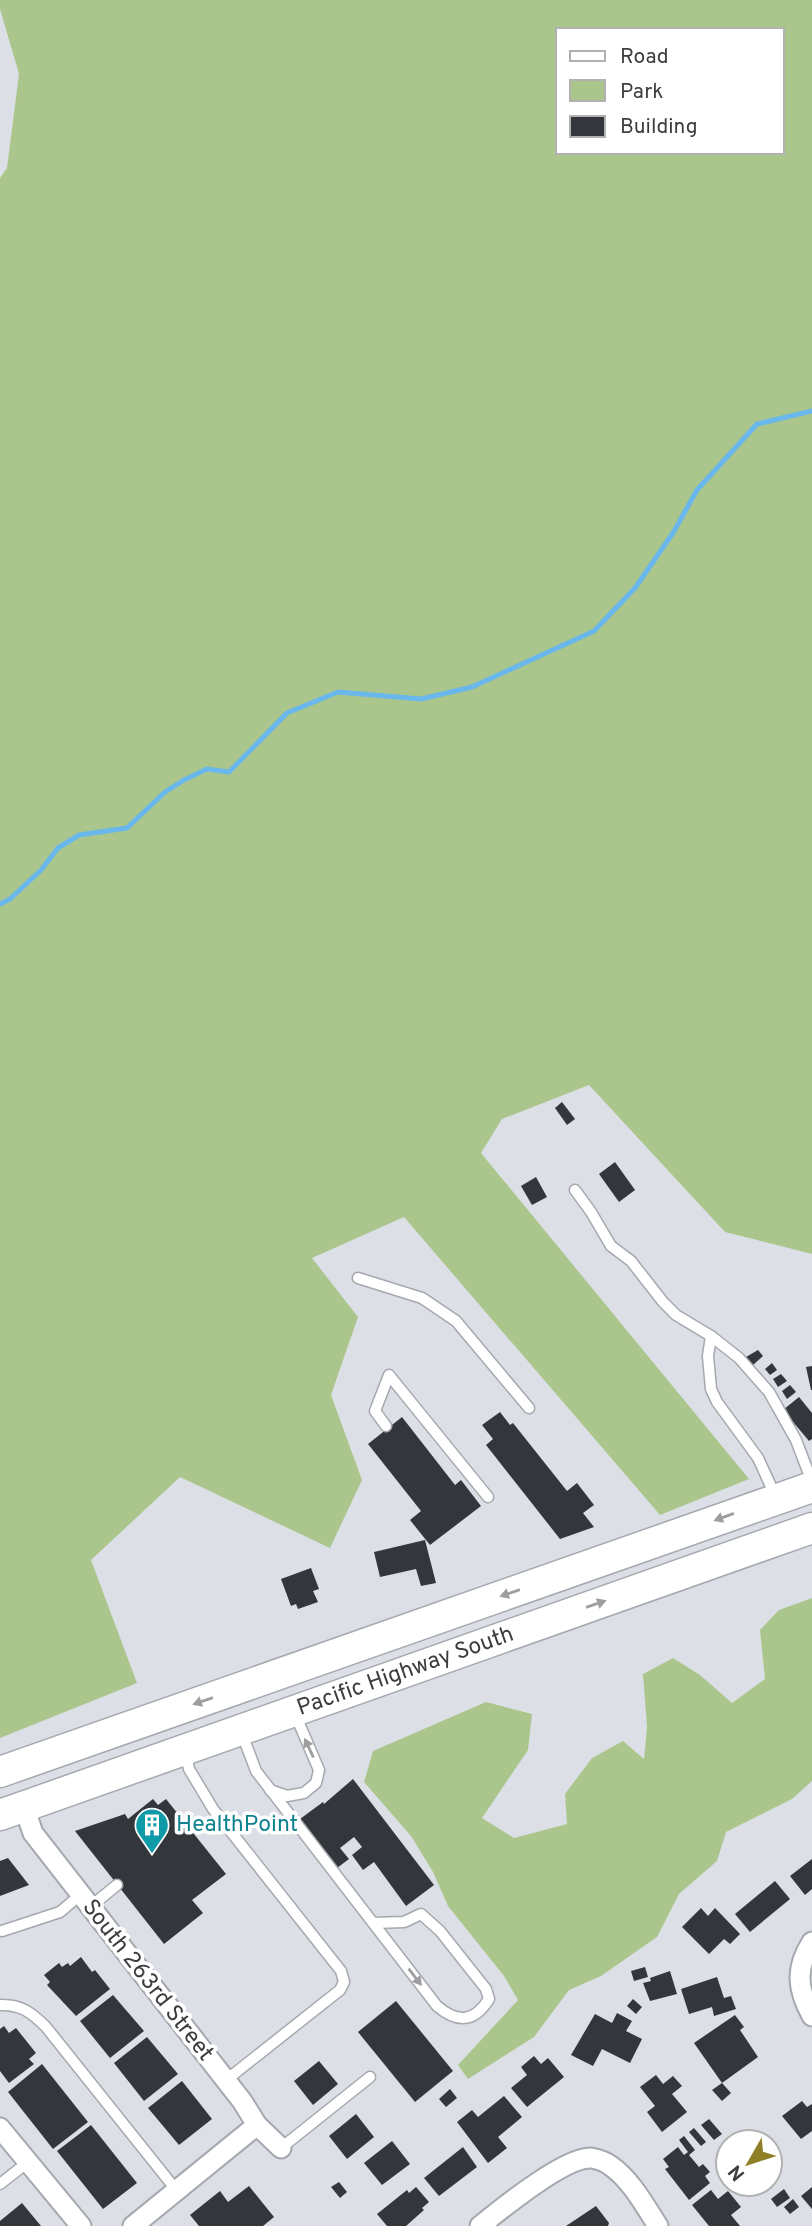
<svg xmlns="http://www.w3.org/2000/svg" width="812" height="2226" font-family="Overpass,sans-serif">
<rect width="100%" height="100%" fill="#dce0e6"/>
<!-- green -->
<g fill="#abc68c" fill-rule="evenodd">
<path d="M0,0h812v1254l-87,-22 -136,-147 -87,34 -21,34 268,326 -89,36 -256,-298 -92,41 46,59 -27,78 31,85 -32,68 -150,-71 -89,83 46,123 -137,55v-1560l7,-10 12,-94 -19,-65zM558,30h224v122h-224z"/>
<polygon points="812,1598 812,1781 792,1799 726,1832 717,1861 679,1894 657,1937 601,1976 569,1990 534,2037 468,2079 458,2065 518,2000 504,1976 448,1906 433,1872 411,1836 364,1782 373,1751 486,1702 532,1714 528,1750 482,1818 514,1838 567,1824 565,1794 592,1758 623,1741 644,1759 647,1727 643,1674 673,1658 700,1675 732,1703 765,1679 760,1630 779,1610"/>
</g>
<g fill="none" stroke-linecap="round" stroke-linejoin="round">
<!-- stream -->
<polyline stroke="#69b7eb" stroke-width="5" points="0,904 10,899 41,870 58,848 79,835 127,828 165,792 184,780 207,769 229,772 287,713 338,692 421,699 472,687 594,631 635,588 673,533 697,490 757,424 812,411"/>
</g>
<!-- building -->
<g fill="#33363b">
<polygon points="562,1102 575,1119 567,1125 555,1108"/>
<polygon points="615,1162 635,1190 619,1202 599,1174"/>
<polygon points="536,1177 547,1197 532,1205 521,1186"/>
<polygon points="758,1350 763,1356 753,1365 746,1357"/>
<polygon points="772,1363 777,1370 770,1375 765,1369"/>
<polygon points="812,1366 812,1390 811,1390 806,1367"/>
<polygon points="781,1374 787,1381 778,1387 773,1379"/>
<polygon points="790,1385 796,1392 787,1399 782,1391"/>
<polygon points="799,1397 812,1413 812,1439 809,1441 783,1410"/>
<polygon points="500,1412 510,1425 513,1423 567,1491 577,1483 594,1505 583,1513 594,1527 560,1539 486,1445 493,1439 482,1425"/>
<polygon points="402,1417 455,1485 461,1480 481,1506 430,1545 410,1520 421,1511 368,1444"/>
<polygon points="425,1540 436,1583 421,1586 416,1569 380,1577 374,1552"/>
<polygon points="311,1568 319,1589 313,1591 318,1602 298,1609 296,1604 291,1606 281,1579"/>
<polygon points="353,1779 434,1885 406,1906 374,1862 363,1870 352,1855 362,1847 354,1837 340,1848 349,1859 337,1868 300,1819 323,1802 324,1804"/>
<polygon points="153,1799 158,1805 166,1799 226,1874 192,1900 203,1913 164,1944 75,1831 125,1814 128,1819"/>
<polygon points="8,1858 29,1885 0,1896 0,1861"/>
<polygon points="812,1859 812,1889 805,1895 790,1876"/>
<polygon points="775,1881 790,1899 750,1932 735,1914"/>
<polygon points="701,1908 708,1916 715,1908 740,1934 730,1944 724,1939 709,1954 682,1927"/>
<polygon points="81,1957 92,1972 95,1970 110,1989 76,2016 47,1985 50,1982 44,1975 59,1963 62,1967 68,1963 70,1966"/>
<polygon points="645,1967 648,1977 634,1981 631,1971"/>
<polygon points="670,1971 677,1994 650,2001 643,1983 651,1981 650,1978"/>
<polygon points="717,1977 724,1998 731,1996 736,2009 714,2016 712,2007 689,2014 681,1989"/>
<polygon points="113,1995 144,2031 110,2058 80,2021"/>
<polygon points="633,1999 642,2007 636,2014 627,2006"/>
<polygon points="396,2001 453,2071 415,2102 358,2032"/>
<polygon points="617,2013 632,2021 626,2031 642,2039 630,2063 602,2049 593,2066 571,2055 595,2014 612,2023"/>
<polygon points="735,2015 744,2027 740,2030 758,2057 722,2083 731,2093 722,2101 712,2090 722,2083 694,2043"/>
<polygon points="4,2026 9,2033 16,2028 36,2053 29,2059 34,2064 9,2083 0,2071 0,2029"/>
<polygon points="147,2037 178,2074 144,2101 114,2063"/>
<polygon points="534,2056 541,2064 548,2058 564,2077 527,2107 511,2088 527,2075 521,2067"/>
<polygon points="319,2061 338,2084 313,2105 294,2081"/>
<polygon points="42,2064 88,2122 53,2149 8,2092"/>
<polygon points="656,2075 663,2084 673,2076 682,2086 672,2094 687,2112 662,2132 647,2112 655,2106 640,2087"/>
<polygon points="182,2081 212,2119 179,2145 148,2108"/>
<polygon points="450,2089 457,2098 446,2107 439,2099"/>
<polygon points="504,2096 522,2117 498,2137 507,2148 488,2163 457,2122 472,2110 478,2117"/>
<polygon points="802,2101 807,2107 812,2104 812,2131 801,2139 782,2116"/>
<polygon points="356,2114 374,2137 347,2159 329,2136"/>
<polygon points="709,2119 722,2134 714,2140 701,2125"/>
<polygon points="91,2125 137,2183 103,2209 57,2151"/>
<polygon points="694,2128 706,2142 701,2146 689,2132"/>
<polygon points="684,2136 695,2150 689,2155 699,2167 703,2164 710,2172 705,2176 710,2183 689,2200 665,2169 669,2167 663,2159 678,2147 684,2155 688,2152 679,2140"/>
<polygon points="392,2141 410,2164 382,2185 364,2163"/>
<polygon points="463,2147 477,2167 439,2196 424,2178"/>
<polygon points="339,2182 347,2192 340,2198 331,2187"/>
<polygon points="249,2186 274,2217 263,2226 199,2226 190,2215 220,2191 228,2202"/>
<polygon points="416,2187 429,2202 422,2208 424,2210 406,2226 387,2226 377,2214 407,2190 409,2193"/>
<polygon points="812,2187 812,2209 801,2196"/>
<polygon points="784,2189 790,2198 777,2207 771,2199"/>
<polygon points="711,2190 718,2199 728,2191 741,2207 731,2215 740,2226 709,2226 692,2205"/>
<polygon points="793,2199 799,2207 790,2214 784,2207"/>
<polygon points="22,2203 41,2226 0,2226 0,2221"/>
<polygon points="596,2206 609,2223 608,2226 566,2226"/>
</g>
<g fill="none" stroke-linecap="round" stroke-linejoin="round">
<!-- service casing -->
<g stroke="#a5a8ae" stroke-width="13">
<g id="service">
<polyline points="575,1190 591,1212 611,1246 631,1261 663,1302 676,1315 711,1336 739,1358 769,1392 796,1440 812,1482"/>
<polyline points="358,1278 422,1298 456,1321 529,1408"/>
<polyline points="711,1336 708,1356 711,1389 717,1402 758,1458 775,1495"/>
<polyline points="386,1426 375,1411 389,1375 488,1497"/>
<path d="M242,1734l14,37 181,235c20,17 37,17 52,-7l-3,-10 -46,-58 -19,-17 -17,8 -31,1"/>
<polyline points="186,1754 189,1769 213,1809 341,1971 344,1982 340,1990 225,2081"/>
<polyline points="270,1790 287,1796 304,1793 316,1783 319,1770 295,1714"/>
<polyline points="90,1907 117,1885"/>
<polyline points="2,1931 60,1912 80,1895"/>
<path d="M0,2005c21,-1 32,8 46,22l131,164"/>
<polyline points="281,2148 370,2077"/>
<polyline points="0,2184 28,2162"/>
</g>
</g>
<!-- minor casing -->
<g stroke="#a5a8ae" stroke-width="23">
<g id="minor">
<polyline points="24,1807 33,1833 242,2101 257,2125 281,2148"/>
<path d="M812,1942c-17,26 -15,47 0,74"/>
<polyline points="0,2128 81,2226"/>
<polyline points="133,2226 257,2125"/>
<path d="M480,2226c21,-17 85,-69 111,-68 6,1 15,4 20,8 20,14 34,40 47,60"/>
</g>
</g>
<!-- primary casing -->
<g stroke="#a5a8ae" stroke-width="33">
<g id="primary">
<polyline points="0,1772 812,1487"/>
<path id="s1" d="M0,1815l812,-287"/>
</g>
</g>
<!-- service -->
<use href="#service" stroke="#fff" stroke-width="10"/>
<!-- minor -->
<use href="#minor" stroke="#fff" stroke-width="19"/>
<!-- primary -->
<use href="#primary" stroke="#fff" stroke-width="30"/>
</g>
<!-- one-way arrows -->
<defs><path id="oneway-solid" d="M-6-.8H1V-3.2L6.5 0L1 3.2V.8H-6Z" transform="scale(1.75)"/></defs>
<g fill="#9d9e9f">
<use href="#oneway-solid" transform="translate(724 1517) rotate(160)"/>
<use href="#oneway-solid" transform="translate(510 1593) rotate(161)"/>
<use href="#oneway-solid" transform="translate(596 1604) rotate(-19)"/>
<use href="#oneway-solid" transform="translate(203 1701) rotate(161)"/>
<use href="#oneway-solid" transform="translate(309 1748) rotate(-115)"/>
<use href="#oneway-solid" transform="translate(415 1977) rotate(52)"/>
</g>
<!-- icons -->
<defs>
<g id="building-pin" transform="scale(1.75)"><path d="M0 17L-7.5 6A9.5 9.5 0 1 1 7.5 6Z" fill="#0f9aa8" stroke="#fff"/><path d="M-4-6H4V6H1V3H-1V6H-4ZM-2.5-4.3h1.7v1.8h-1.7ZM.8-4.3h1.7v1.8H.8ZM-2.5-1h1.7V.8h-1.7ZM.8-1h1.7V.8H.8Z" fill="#fff"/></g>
</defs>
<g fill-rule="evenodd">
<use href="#building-pin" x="152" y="1825"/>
</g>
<g text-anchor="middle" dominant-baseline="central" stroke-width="7" stroke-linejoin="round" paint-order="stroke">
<!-- street labels -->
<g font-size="23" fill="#3b3d3f" stroke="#fff">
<text stroke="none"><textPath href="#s1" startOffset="430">Pacific Highway South</textPath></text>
<text transform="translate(147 1981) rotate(52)">South 263rd Street</text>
</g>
<!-- culture labels -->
<g font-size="23" fill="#0d838f" stroke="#fff" text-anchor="start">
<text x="176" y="1825">HealthPoint</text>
</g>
</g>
<!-- legend -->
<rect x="556" y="28" width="228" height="126" fill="#ffffff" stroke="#b1b1b2" stroke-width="2"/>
<rect x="570" y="51" width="35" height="10" fill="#ffffff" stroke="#b1b1b2" stroke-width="2"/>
<text x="620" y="63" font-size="21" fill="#3b3d3f">Road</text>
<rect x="570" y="80" width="35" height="21" fill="#abc68c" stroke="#b1b1b2" stroke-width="2"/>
<text x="620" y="98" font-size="21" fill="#3b3d3f">Park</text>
<rect x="570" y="116" width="35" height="21" fill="#33363b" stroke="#b1b1b2" stroke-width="2"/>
<text x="620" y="133" font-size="21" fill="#3b3d3f">Building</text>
<!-- north arrow -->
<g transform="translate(749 2163) rotate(231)"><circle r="33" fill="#ffffff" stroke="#b1b1b2" stroke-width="2"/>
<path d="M0-5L12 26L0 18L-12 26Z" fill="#8f7f26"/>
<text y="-10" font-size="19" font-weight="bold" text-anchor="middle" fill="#3b3d3f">N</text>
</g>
</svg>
